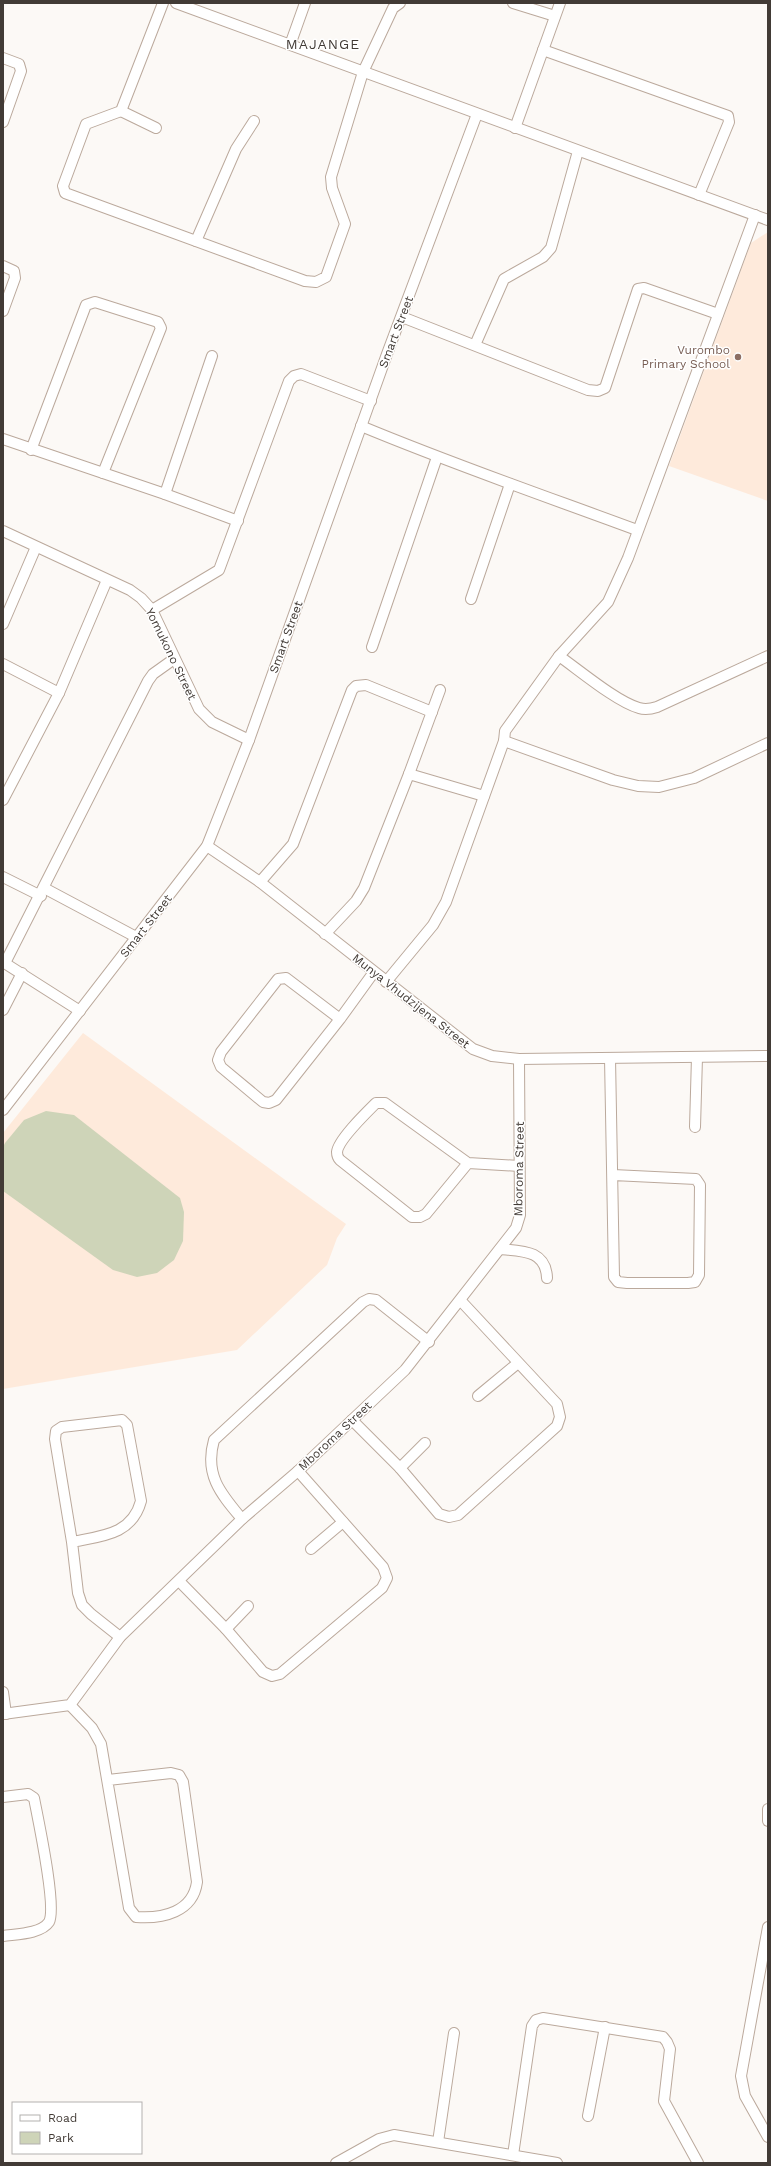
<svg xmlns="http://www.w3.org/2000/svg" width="771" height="2166" font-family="'Work Sans',sans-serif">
<rect width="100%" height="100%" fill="#fcf9f6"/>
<!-- built -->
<g fill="#feeadb">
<polygon points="768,232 768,501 669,466 751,243"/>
<polygon points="83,1033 346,1224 337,1238 327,1265 237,1350 3,1389 3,1133"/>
</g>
<!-- green -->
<polygon fill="#ced4b8" points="46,1111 74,1115 180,1198 184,1212 183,1241 174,1260 157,1273 137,1277 113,1270 3,1191 3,1147 5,1143 24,1120"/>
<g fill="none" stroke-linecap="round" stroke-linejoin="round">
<!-- street casing -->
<g stroke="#bba99c" stroke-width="12">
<g id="street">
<polyline points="163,3 121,111 86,124 63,186 65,193 305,281 316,282 326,277 345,224 332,188 331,177 363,72 393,8 400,3"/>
<polyline points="176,3 768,220"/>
<polyline points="513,3 555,16"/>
<polyline points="290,45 305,3"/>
<polyline points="543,50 728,116 729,122 699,195"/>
<polyline points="3,58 19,64 21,71 3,122"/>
<polyline points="121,111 156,128"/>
<polyline points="515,128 560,3"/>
<polyline points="196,241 236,149 254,121"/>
<polyline points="3,266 14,271 15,278 3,311"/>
<polyline points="402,317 588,390 598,391 605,388 638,289 644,288 718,314"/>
<polyline points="475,345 504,279 543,257 551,248 578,151"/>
<path d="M361,426c91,38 184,70 276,104"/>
<polyline points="3,439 165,494 238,521"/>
<polyline points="31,450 86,305 95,302 158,322 161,328 103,473"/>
<polyline points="165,494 212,356"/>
<polyline points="3,531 130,590 141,598 152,610 199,709 212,722 249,740"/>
<polyline points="471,599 510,484"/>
<polyline points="152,610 219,570 289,381 294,376 301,374 371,401"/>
<polyline points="3,624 36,547"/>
<polyline points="372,647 437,457"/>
<path d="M559,656c20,14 58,46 80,52 6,2 12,1 18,-1l111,-51"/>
<polyline points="3,664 59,693 107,580"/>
<polyline points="504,741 613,780 638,786 659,787 694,778 768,743"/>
<polyline points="409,774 440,690"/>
<polyline points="3,800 59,693"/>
<polyline points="207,846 260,882 473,1049 492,1056 519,1059 768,1056"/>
<polyline points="3,877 41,896"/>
<polyline points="260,882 293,844 352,690 356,686 366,685 432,712"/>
<polyline points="44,888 136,937"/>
<polyline points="325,934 356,901 364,888 409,774 484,796"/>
<polyline points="3,962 80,1011"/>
<polyline points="5,963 148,681 153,674 174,659"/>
<polyline points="386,982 433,925 446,902 504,741 505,731 559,656 608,602 628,558 755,215"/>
<polyline points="3,1010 22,973"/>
<polyline points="340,1019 286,978 278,979 221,1052 218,1060 221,1067 263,1102 269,1103 276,1100 340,1019 374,972"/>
<polyline points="610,1058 614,1277 618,1282 627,1283 688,1283 695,1282 699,1275 700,1185 696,1179 613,1175"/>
<polyline points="3,1110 207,846 249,740 387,354 477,114"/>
<polyline points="695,1127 697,1057"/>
<path d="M468,1163l-42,51 -6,3h-8l-72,-57c-2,-2 -3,-6 -3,-8 1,-12 30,-40 39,-49h9l83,60 51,3"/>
<path d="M500,1249c22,2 46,1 47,29"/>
<polyline points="478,1396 518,1363"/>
<polyline points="352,1420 400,1468 439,1514 449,1517 458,1515 557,1426 560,1417 557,1404 461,1301"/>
<polyline points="400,1468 425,1443"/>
<path d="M242,1519c-21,-25 -38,-44 -28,-79l149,-138 6,-3 7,1 53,42"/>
<path d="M72,1542c29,-6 60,-7 69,-41l-14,-76 -5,-5 -60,7 -6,4 -1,8 17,103 6,51 4,12 9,9 29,23"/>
<polyline points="311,1549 343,1522"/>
<polyline points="179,1581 226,1629 263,1672 272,1676 280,1674 382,1588 387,1578 383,1567 298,1471"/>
<polyline points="226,1629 248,1606"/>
<polyline points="3,1692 6,1714"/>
<path d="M70,1705l22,23 9,16 28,164 7,9c27,2 57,-5 61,-35l-14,-100 -4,-7 -8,-2 -63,7"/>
<polyline points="3,1714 70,1705 120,1637 242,1519 298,1471 405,1370 516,1228 520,1215 519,1059"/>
<path d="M3,1797l25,-3 6,4c4,21 23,109 15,124 -8,12 -33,12 -46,14"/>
<polyline points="768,1809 768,1821"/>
<polyline points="768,1927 741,2076 745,2096 768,2137"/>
<polyline points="588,2116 605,2027"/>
<polyline points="438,2142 454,2033"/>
<polyline points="513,2155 532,2026 536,2020 543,2018 663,2037 667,2042 670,2049 664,2101 698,2163"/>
<polyline points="336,2163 379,2139 394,2135 557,2163"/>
</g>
</g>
<!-- street -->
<use href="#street" stroke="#fff" stroke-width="10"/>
</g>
<!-- markers -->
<circle fill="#8d6e63" stroke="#fff" stroke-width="1.5" cx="738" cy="357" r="4"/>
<g text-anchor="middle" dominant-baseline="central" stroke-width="3" stroke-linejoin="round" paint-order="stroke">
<!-- street labels -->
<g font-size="12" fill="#423b36" stroke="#fff">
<text transform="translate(396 332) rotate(-69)">Smart Street</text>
<text transform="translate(286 637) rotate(-70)">Smart Street</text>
<text transform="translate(171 654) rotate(64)">Yomukono Street</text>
<text transform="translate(146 926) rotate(-52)">Smart Street</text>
<text transform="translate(411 1001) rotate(38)">Munya Vhudzijena Street</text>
<text transform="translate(519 1169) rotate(-89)">Mboroma Street</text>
<text transform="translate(335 1436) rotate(-43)">Mboroma Street</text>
</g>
<!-- education labels -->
<g font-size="12" fill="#785e54" stroke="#fff" text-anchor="end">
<text x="730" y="350">Vurombo<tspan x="730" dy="14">Primary School</tspan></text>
</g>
<!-- quarter labels -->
<g font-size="14" letter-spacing="1" fill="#423b36" stroke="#fff">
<text x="323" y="44">MAJANGE</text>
</g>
</g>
<!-- border -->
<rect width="771" height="2166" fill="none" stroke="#423b36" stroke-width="8"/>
<!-- legend -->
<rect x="12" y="2102" width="130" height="52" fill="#ffffff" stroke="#b3b1af"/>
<rect x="20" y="2115" width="20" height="6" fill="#ffffff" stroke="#b3b1af"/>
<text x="48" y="2122" font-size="12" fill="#423b36">Road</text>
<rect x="20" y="2132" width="20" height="12" fill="#ced4b8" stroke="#b3b1af"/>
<text x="48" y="2142" font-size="12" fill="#423b36">Park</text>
</svg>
